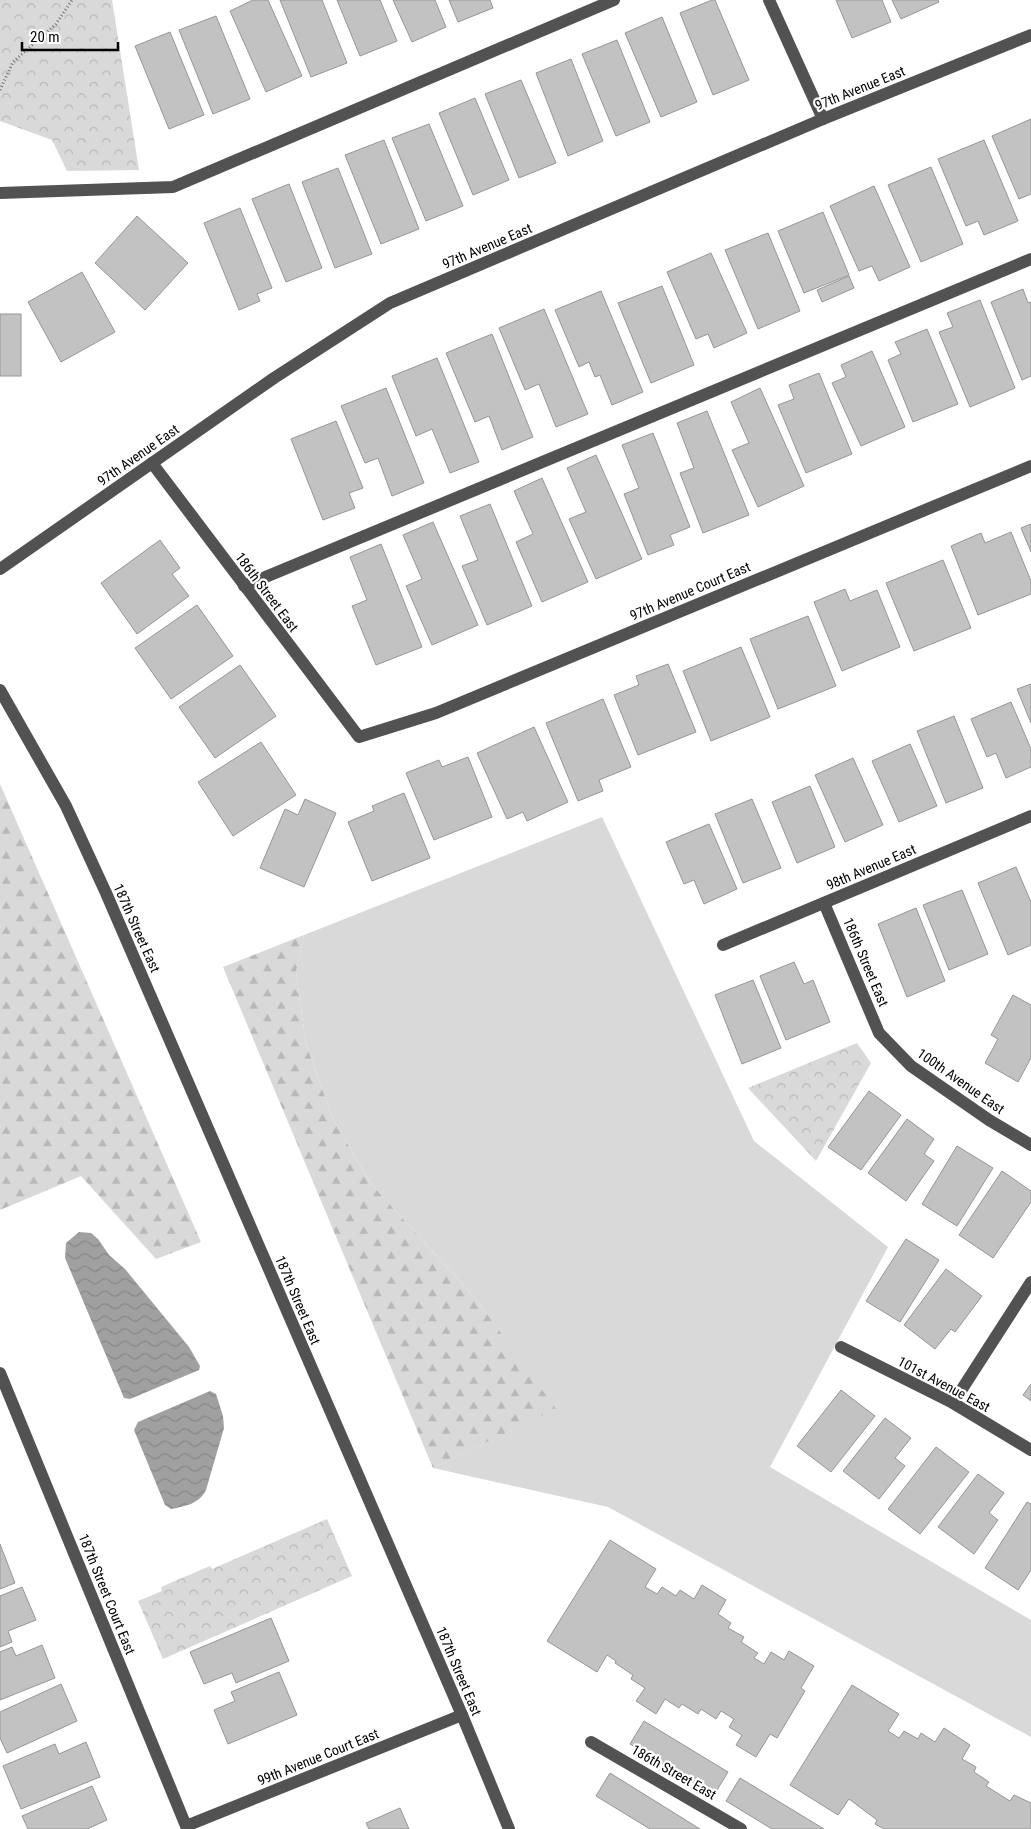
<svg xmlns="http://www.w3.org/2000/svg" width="1031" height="1829" font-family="'Roboto Condensed',sans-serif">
<defs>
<pattern id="forest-firs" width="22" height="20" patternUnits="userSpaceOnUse" patternTransform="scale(1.25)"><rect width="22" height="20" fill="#d9d9d9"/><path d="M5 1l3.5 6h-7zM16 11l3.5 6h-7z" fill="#b8b8b8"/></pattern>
<pattern id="park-crowns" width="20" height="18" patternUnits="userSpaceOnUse" patternTransform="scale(1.25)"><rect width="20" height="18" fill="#d9d9d9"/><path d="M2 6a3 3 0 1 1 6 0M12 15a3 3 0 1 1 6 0" fill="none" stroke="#b8b8b8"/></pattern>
<pattern id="water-waves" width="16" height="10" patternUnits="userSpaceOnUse" patternTransform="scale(1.25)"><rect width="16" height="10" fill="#a0a0a0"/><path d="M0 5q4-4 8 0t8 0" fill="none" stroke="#888"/></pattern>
</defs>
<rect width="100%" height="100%" fill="#fff"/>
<!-- grass -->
<polygon fill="#d9d9d9" points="602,817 754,1141 888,1247 770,1467 1031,1620 1031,1737 608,1507 433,1468 555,1409 477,1300 372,1185 333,1119 306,1044 296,972 304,935"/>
<!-- forest -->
<g fill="url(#forest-firs)">
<polygon points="0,784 201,1242 156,1259 81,1176 0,1210"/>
<polygon points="304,935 296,972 306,1044 333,1119 372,1185 477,1300 556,1409 433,1468 223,967"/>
</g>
<!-- park -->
<g fill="url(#park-crowns)">
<polygon points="0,0 112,0 139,170 67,171 52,140 0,121"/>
<polygon points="857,1043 871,1063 816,1161 748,1088"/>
<polygon points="327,1519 352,1576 163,1659 138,1601 162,1591 161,1587 210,1566 212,1569"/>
</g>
<!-- water -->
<g fill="url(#water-waves)">
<polygon points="79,1232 91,1233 98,1239 109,1255 125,1269 189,1347 200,1366 199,1370 130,1399 124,1398 65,1258 66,1243"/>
<path d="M210,1391l6,3 7,22 1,12 -18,62c-7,14 -20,16 -35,19l-6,-4 -31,-75 4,-8z"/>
</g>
<!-- building -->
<g fill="#c2c2c2" stroke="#969696">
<polygon points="253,0 268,0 302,76 266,92 230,11"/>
<polygon points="280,0 322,0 347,63 311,77"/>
<polygon points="337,0 380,0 397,41 360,56"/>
<polygon points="393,0 435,0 446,27 412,42"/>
<polygon points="449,0 490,0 493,8 458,22"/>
<polygon points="712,0 715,0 749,80 713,95 680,13"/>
<polygon points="836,0 882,0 891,22 852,38"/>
<polygon points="892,0 938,0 939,2 901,19"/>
<polygon points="216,16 250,99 213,114 179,30"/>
<polygon points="662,17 697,102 661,117 625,33"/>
<polygon points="170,32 204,115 169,129 135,46"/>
<polygon points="617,40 650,122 616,136 582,54"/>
<polygon points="571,59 603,141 568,156 536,73"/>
<polygon points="521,80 556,163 519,178 485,94"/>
<polygon points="475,98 509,180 473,195 439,113"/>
<polygon points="1031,119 1031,194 1019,199 992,136"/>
<polygon points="429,124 463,206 426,221 392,138"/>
<polygon points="384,140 419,229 381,244 345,155"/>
<polygon points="984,140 1018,221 984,235 978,221 966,226 938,159"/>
<polygon points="931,167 963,244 921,262 888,185"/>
<polygon points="338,168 372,254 335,268 302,182"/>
<polygon points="289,184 322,268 286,282 252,199"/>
<polygon points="874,186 910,267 879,281 872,266 859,271 830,206"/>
<polygon points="240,208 272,288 257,294 260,301 239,310 204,223"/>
<polygon points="823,212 849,275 804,293 778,231"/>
<polygon points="137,216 188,263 145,310 95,263"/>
<polygon points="768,233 800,311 758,329 725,250"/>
<polygon points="711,253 747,333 714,348 708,334 696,339 667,272"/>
<polygon points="82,272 115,332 61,362 28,302"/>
<polygon points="849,276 854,288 822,302 817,290"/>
<polygon points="662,286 694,365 651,383 618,303"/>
<polygon points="1023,289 1028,303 1031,302 1031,376 1022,380 991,302"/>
<polygon points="601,291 643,392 612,405 600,375 595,377 589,362 579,367 555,310"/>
<polygon points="980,300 1015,388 970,407 939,332 953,327 947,313"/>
<polygon points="544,309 588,414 556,427 539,384 525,390 499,328"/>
<rect x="0" y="314" width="21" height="62"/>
<polygon points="927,329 958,404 913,422 888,360 901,354 895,342"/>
<polygon points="492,334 533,437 502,450 489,416 475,422 446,353"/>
<polygon points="872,351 905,427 861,446 832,383 846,377 841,365"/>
<polygon points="437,358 479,462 450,473 432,429 416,436 392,376"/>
<polygon points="819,373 852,454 806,473 778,405 794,399 789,385"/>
<polygon points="386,388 424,483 392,496 378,458 365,463 341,406"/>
<polygon points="760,388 804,486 758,507 732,450 749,443 731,402"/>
<polygon points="707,411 749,515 703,533 680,473 694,468 677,423"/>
<polygon points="336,421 363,488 349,493 355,508 323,520 291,439"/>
<polygon points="653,433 690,527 670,535 674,545 648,555 624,494 639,488 622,445"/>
<polygon points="596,455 642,559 596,579 569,519 586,512 567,468"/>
<polygon points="542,478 588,582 542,602 516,542 533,534 514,491"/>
<polygon points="490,504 532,606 487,625 462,566 478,560 460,516"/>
<polygon points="433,522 478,625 432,645 406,586 422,579 403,535"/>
<polygon points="1031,524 1031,552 1021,528"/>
<polygon points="1011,532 1031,581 1031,594 978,615 951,546 981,533 985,543"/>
<polygon points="160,540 180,568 172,574 189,596 137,634 101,583"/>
<polygon points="381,544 422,647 376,665 352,606 367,600 350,557"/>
<polygon points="943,560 971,628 914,651 886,583"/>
<polygon points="845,589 850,601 877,590 900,647 842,671 814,602"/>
<polygon points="197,605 233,656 171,699 135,648"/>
<polygon points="808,616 836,686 778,709 750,639"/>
<polygon points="741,647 770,717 711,741 683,671"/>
<polygon points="668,664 696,732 638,755 614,695 639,685 636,676"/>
<polygon points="240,665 276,716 215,758 179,707"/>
<polygon points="1031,684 1031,723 1017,689"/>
<polygon points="603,699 631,767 599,780 603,791 578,801 546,723"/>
<polygon points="1011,702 1031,749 1031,767 1006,778 996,753 987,757 971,719"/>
<polygon points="954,716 983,788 946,803 917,731"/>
<polygon points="534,727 568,802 527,821 523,812 507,819 477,753"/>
<polygon points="261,742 296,795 233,836 198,782"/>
<polygon points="910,744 937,806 899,822 872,761"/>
<polygon points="468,757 492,817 434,840 406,773 439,760 442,767"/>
<polygon points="853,758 883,825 845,842 815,775"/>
<polygon points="810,786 835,847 797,863 772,802"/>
<polygon points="404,793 430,858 372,881 348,822 374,811 372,806"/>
<polygon points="305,799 336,813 304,887 260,868 285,809 298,815"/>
<polygon points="752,799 781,868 743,883 715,814"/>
<polygon points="709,824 737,889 704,904 694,880 684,884 666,842"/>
<polygon points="1016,867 1031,902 1031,945 1008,955 978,883"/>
<polygon points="962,890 988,954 949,970 923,905"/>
<polygon points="916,908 945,981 907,997 878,924"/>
<polygon points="794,962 804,984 813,980 830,1022 786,1040 760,976"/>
<polygon points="753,980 781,1048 742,1064 715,995"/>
<polygon points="1013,995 1031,1005 1031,1058 1018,1082 985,1063 998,1039 991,1035"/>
<polygon points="869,1091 901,1115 861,1170 828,1147"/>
<polygon points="907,1119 934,1139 924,1154 934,1161 906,1201 868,1173"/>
<polygon points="957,1146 993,1168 957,1226 922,1204"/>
<polygon points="1002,1171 1031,1191 1031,1202 993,1258 959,1235"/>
<polygon points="906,1239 939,1260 900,1322 866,1301"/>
<polygon points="946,1269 982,1296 955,1332 951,1329 935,1349 904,1325"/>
<polygon points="1031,1384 1031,1401 1023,1395"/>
<polygon points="841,1390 875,1416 831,1472 797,1446"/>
<polygon points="885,1418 911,1438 895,1458 905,1466 879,1499 843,1471"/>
<polygon points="936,1447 969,1472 920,1534 888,1509"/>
<polygon points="978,1474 1004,1493 989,1513 998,1520 974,1554 938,1527"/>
<polygon points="1027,1502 1031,1504 1031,1570 1018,1590 985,1568"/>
<polygon points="610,1540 656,1569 645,1587 657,1594 662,1587 676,1596 680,1590 694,1599 702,1585 726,1600 718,1614 731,1623 728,1628 744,1637 741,1642 758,1653 754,1658 764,1664 771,1652 784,1660 789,1651 814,1666 801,1688 805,1691 777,1738 770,1734 756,1757 736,1745 742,1735 729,1727 734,1719 721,1711 716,1719 701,1709 698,1714 682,1704 679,1708 665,1699 656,1714 636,1701 645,1688 631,1679 633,1675 615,1663 616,1661 607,1655 597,1672 547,1641"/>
<polygon points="0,1544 15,1583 0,1589"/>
<polygon points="22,1587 36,1620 8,1631 12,1642 0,1647 0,1596"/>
<polygon points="271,1618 289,1661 236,1683 232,1673 204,1684 190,1652"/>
<polygon points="42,1645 55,1678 0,1700 0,1652 12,1647 16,1656"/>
<polygon points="279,1672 297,1715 228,1744 214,1710 235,1701 231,1692"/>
<polygon points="61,1684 77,1721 7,1753 0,1738 0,1712"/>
<polygon points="852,1685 899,1714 888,1731 899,1738 904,1731 918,1739 921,1733 935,1742 944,1728 970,1745 962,1759 976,1767 974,1772 989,1782 986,1786 1010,1801 1014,1795 1031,1803 1031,1829 884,1829 875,1824 877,1820 849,1799 838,1815 790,1785"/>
<polygon points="644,1721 728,1772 714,1795 630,1744"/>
<polygon points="86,1742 100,1777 21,1809 3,1766 55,1744 59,1754"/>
<polygon points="610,1773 700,1829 650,1829 596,1796"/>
<polygon points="740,1778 824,1829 772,1829 726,1801"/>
<polygon points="92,1786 107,1820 87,1829 28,1829 22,1816"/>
<polygon points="400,1808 409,1829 369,1829 366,1823"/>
</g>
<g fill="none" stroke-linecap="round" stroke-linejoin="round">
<!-- path -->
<polyline stroke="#747474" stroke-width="3" stroke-dasharray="1 2.5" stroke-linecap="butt" points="0,90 13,62 56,24 72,0"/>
<!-- minor -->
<g stroke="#525252" stroke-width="12">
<polyline points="769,0 823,119"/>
<polyline points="0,193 173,187 614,0"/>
<polyline points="152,463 359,737 436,713 1031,466"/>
<polyline points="0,569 274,378 390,303 823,119 1031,35"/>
<polyline points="244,586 1031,259"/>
<polyline points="0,690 66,806 106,893 462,1715 509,1829"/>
<polyline points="824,903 879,1033 911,1066 989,1120 1031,1145"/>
<polyline points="723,945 1031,816"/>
<polyline points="841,1347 953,1403 1031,1450"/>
<polyline points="0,1373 186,1826 462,1715"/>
<polyline points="953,1403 1031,1282"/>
<polyline points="591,1742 741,1829"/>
</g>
</g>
<g text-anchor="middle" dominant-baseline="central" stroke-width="4.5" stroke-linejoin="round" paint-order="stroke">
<!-- street labels -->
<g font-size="14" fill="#000" stroke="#fff">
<text transform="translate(860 88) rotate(-22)">97th Avenue East</text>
<text transform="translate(487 246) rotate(-23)">97th Avenue East</text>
<text transform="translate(138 455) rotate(-35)">97th Avenue East</text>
<text transform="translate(690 591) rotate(-23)">97th Avenue Court East</text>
<text transform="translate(267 592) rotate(53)">186th Street East</text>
<text transform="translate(871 867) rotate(-23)">98th Avenue East</text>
<text transform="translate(137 928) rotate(66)">187th Street East</text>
<text transform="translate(866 962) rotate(67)">186th Street East</text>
<text transform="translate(961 1081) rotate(35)">100th Avenue East</text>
<text transform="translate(298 1300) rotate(67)">187th Street East</text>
<text transform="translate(944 1384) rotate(28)">101st Avenue East</text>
<text transform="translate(107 1594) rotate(68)">187th Street Court East</text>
<text transform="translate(459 1671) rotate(67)">187th Street East</text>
<text transform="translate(318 1757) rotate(-22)">99th Avenue Court East</text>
<text transform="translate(674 1772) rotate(30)">186th Street East</text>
</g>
</g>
<!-- scale -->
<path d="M22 42v8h96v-8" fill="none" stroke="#000000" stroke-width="2.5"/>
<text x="30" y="42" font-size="15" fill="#000000" stroke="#ffffff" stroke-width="4" paint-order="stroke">20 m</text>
</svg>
